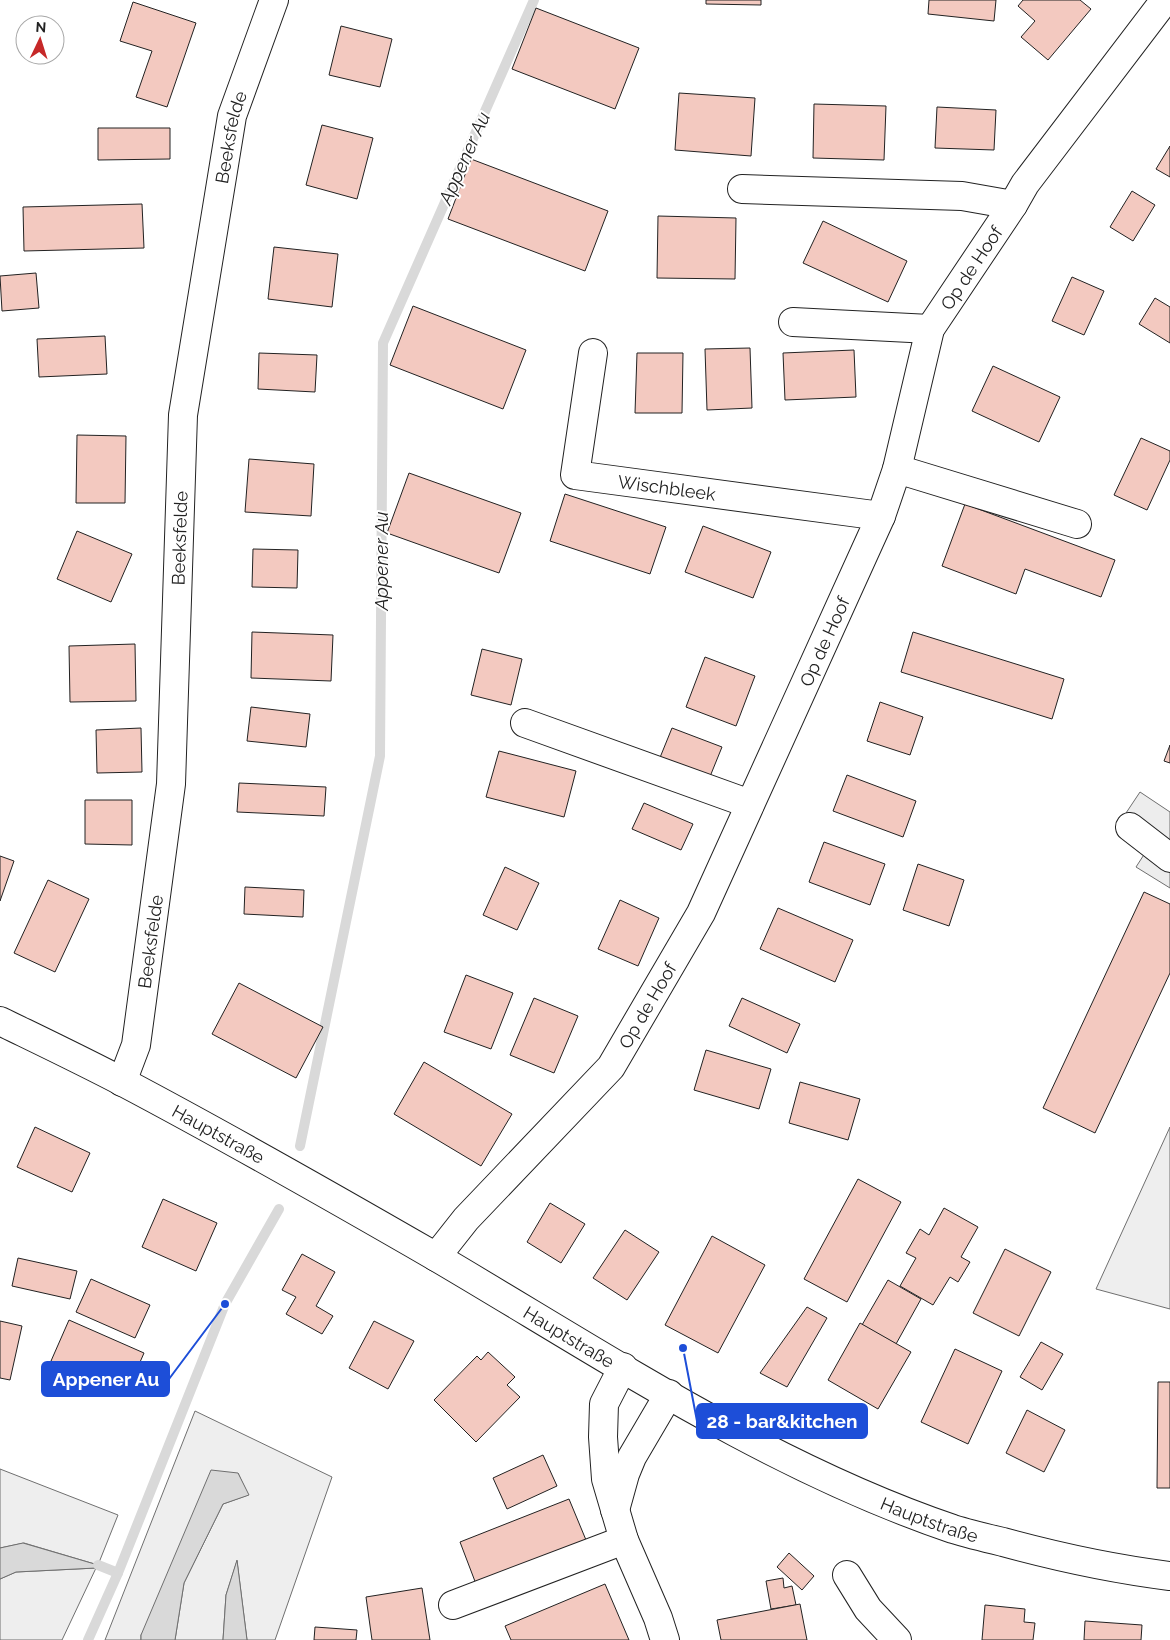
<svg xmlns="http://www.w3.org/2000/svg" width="1170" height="1640" font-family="Raleway,sans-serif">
<rect width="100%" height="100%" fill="#fff"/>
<!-- green -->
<g fill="#eee" stroke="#6f6f6f">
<polygon points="1170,1127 1170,1309 1096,1289"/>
<polygon points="195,1411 332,1477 275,1640 247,1640 237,1561 226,1595 223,1640 175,1640 184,1583 223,1504 248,1495 238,1473 141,1635 141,1640 105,1640"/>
<polygon points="0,1469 118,1515 98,1565 24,1543 0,1548"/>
<polygon points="96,1568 62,1640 0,1640 0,1579 16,1572"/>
</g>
<!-- parking -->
<polygon fill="#ededed" stroke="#6f6f6f" points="1140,792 1170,812 1170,888 1136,867 1158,833 1126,813"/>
<!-- water -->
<g fill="#d9d9d9" stroke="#6f6f6f">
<polygon points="211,1470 238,1473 249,1495 223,1504 184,1583 175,1640 141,1640 141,1635"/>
<polygon points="23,1543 98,1565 96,1568 16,1572 0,1579 0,1548"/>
<polygon points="237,1560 247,1640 223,1640 226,1595"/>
</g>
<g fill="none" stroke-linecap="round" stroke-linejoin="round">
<!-- stream -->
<g stroke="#d9d9d9" stroke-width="10">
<polyline points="300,1146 380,756 383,343 534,0"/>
<polyline points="98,1565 118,1573"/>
<polyline points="88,1640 118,1573 225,1304 279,1209"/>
</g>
</g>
<!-- building -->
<g fill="#f3c9c0" stroke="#222">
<polygon points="706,0 761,0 761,5 706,4"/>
<polygon points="929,0 996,0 994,21 928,14"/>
<polygon points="1023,0 1080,0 1091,9 1048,60 1021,37 1035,21 1018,6"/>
<polygon points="133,2 196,23 167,107 136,97 152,51 120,41"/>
<polygon points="536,8 639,48 615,109 512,69"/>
<polygon points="341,26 392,39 380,87 329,75"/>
<polygon points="679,93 755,98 751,156 675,150"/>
<polygon points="814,104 886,106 884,160 813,158"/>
<polygon points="937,107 996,110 994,150 935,148"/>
<polygon points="322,125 373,138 357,199 306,185"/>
<polygon points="98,128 170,128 170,159 98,160"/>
<polygon points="1170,146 1170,177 1156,169"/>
<polygon points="471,159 608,211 585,271 448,219"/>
<polygon points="1132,191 1155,205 1133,241 1110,227"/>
<polygon points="142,204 144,248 24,251 23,207"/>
<polygon points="658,216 736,218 735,279 657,278"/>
<polygon points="823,221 907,261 888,302 803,263"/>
<polygon points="274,247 338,254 332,307 268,299"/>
<polygon points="36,273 39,308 2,311 0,276"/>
<polygon points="1072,277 1104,291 1084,335 1052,321"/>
<polygon points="1155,298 1170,307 1170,343 1139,324"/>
<polygon points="413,306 526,350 503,409 390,365"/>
<polygon points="105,336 107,374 39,377 37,339"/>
<polygon points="750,348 752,408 707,410 705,349"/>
<polygon points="854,350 856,397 785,400 783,353"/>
<polygon points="259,353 317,355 315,392 258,389"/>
<polygon points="637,353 683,353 682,413 635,413"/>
<polygon points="993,366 1060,397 1039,442 972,411"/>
<polygon points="77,435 126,436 125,503 76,503"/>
<polygon points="1141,438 1170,451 1170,460 1147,510 1114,495"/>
<polygon points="249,459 314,464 311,516 245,512"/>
<polygon points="409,473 521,513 499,573 387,533"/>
<polygon points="565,494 666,527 650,574 550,541"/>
<polygon points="965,504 1115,560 1101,597 1025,569 1016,594 942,566"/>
<polygon points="703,526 771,552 753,598 685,572"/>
<polygon points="77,531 132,554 111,602 57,579"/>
<polygon points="253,549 298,550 297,588 252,587"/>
<polygon points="252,632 333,635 331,681 251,678"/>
<polygon points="913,632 1064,679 1052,719 901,672"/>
<polygon points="135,644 136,701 70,702 69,646"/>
<polygon points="482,649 522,659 511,705 471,695"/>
<polygon points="705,657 755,676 736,726 686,707"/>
<polygon points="880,702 923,717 910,755 867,741"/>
<polygon points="251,707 310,714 306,747 247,741"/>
<polygon points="141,728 142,772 97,773 96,730"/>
<polygon points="672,728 722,747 709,779 659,760"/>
<polygon points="1170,745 1170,763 1164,761"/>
<polygon points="499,751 576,771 564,817 486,797"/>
<polygon points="847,775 916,801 903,837 833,811"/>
<polygon points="239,783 326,787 324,816 237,812"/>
<polygon points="85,800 132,800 132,845 85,844"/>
<polygon points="644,803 693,824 681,850 632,829"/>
<polygon points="824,842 885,864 870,905 809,882"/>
<polygon points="0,856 14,861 0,901"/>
<polygon points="918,864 964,880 949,926 903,910"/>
<polygon points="505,867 539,883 517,930 483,915"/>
<polygon points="48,880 89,899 55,972 14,953"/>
<polygon points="245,887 304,890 303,917 244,914"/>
<polygon points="1144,892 1170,904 1170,973 1095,1133 1043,1108"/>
<polygon points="620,900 659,918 638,966 598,949"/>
<polygon points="778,908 853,940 835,982 760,949"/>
<polygon points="466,975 513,993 491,1049 444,1032"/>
<polygon points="239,983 323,1027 296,1078 212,1034"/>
<polygon points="534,998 578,1016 554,1073 510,1055"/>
<polygon points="742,998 800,1024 787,1053 729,1026"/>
<polygon points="706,1050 771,1069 759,1109 694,1090"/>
<polygon points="424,1062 512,1114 481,1166 394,1114"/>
<polygon points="800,1082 860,1099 848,1140 789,1123"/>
<polygon points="35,1127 90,1153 72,1192 17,1167"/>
<polygon points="858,1179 901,1202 847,1302 804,1279"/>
<polygon points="163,1199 217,1223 196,1271 142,1247"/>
<polygon points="550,1203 585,1224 561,1263 527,1242"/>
<polygon points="944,1208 978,1227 961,1257 970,1262 958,1282 950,1277 933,1305 900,1286 916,1258 906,1253 920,1229 929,1235"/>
<polygon points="625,1230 659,1252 627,1300 593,1278"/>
<polygon points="712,1236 765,1265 718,1353 665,1325"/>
<polygon points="1005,1249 1051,1272 1019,1336 973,1313"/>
<polygon points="302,1254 335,1272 316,1306 333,1316 322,1334 286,1314 296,1297 282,1290"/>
<polygon points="18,1258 77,1271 70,1299 12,1286"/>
<polygon points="91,1279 150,1305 135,1338 76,1312"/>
<polygon points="888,1280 921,1299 896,1344 862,1325"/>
<polygon points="807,1307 827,1318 787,1387 760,1373"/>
<polygon points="69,1320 144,1353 126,1394 51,1361"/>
<polygon points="0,1321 22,1326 10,1380 0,1378"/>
<polygon points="374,1321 414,1341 388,1389 349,1368"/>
<polygon points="860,1323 911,1352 878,1409 828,1380"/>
<polygon points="1041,1342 1063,1354 1042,1390 1020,1377"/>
<polygon points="955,1349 1002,1371 968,1444 921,1422"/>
<polygon points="488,1352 515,1377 507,1385 520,1397 476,1442 434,1400 477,1356 481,1360"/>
<polygon points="1158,1382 1170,1382 1170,1488 1157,1488"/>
<polygon points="1027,1410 1065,1430 1044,1472 1006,1453"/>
<polygon points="543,1455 557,1486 507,1509 493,1478"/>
<polygon points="569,1499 586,1540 476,1584 460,1542"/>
<polygon points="789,1553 814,1576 802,1590 777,1567"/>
<polygon points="783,1578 784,1588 792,1586 796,1605 771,1609 766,1581"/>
<polygon points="605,1584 629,1640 511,1640 505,1626"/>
<polygon points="422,1588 430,1640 372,1640 366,1597"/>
<polygon points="800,1604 807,1640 721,1640 717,1620"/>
<polygon points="985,1605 1025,1609 1024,1622 1035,1623 1033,1640 982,1640"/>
<polygon points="1085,1621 1142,1625 1141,1640 1084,1640"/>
<polygon points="315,1627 357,1630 356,1640 314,1640"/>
</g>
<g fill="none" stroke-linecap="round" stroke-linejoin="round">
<!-- minor casing -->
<g stroke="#222" stroke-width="30">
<g id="minor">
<polyline points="742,189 962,196 1013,205"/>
<polyline points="793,322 930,329"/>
<path id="s1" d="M593,353l-18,122 306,41"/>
<polyline points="897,469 1077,524"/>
<polyline points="525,723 750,804"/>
<polyline points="1130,827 1170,858"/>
<path id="s2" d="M122,1082l14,-37 35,-261 12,-369 49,-299 42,-116"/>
<path id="s3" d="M436,1257l30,-38 145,-152 90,-154 180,-397 16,-47 33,-140 83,-124 12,-21 140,-184"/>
<polyline points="623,1367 604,1404 603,1437 606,1479 624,1540 658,1618 665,1640"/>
<polyline points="615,1510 625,1474 632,1457 669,1394"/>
<polyline points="847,1575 868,1609 897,1640"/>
<polyline points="453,1605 624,1540"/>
</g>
</g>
<!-- major casing -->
<g stroke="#222" stroke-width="30">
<g id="major">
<path id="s4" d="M0,1021c41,20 83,40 123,61 106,56 211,116 315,176 165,97 332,209 515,271 16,5 33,9 50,13 55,15 111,27 167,34"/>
</g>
</g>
<!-- minor -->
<use href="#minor" stroke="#fff" stroke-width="28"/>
<!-- major -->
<use href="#major" stroke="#fff" stroke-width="28"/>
</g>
<g text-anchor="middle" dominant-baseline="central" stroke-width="4" stroke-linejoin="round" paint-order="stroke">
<!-- street labels -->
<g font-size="18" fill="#222" stroke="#fff">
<text stroke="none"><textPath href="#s2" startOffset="954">Beeksfelde</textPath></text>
<text stroke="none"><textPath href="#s3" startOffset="1140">Op de Hoof</textPath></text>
<text stroke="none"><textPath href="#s1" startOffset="216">Wischbleek</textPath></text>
<text stroke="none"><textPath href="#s2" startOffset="549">Beeksfelde</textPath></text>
<text stroke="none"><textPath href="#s3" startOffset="735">Op de Hoof</textPath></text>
<text stroke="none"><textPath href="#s2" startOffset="144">Beeksfelde</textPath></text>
<text stroke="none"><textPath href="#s3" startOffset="330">Op de Hoof</textPath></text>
<text stroke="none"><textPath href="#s4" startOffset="246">Hauptstraße</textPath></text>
<text stroke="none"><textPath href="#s4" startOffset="651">Hauptstraße</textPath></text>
<text stroke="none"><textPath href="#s4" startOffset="1056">Hauptstraße</textPath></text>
</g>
<!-- water labels -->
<g font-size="19" font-style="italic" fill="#222" stroke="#fff">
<text transform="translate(464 158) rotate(-66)">Appener Au</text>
<text transform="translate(381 561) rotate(-90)">Appener Au</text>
</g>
</g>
<!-- callouts -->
<path fill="none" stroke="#1d4ed8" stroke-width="2" d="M225 1304L169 1379M683 1348L697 1421"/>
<g fill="#1d4ed8" stroke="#fff" stroke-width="2">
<circle cx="225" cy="1304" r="5"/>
<circle cx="683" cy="1348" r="5"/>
</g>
<g fill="#1d4ed8" stroke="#1d4ed8" stroke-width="2">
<rect x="42" y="1362" width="127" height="34" rx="5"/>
<rect x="697" y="1404" width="170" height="34" rx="5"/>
</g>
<g font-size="19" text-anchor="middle" font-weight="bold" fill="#fff">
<text x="106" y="1386">Appener Au</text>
<text x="782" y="1428">28 - bar&amp;kitchen</text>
</g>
<!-- north arrow -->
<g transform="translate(40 40) rotate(4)"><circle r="24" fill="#ffffff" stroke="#a7a7a7"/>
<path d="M0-4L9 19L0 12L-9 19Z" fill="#c62828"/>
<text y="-8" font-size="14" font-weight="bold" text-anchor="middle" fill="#222222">N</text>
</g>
</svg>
